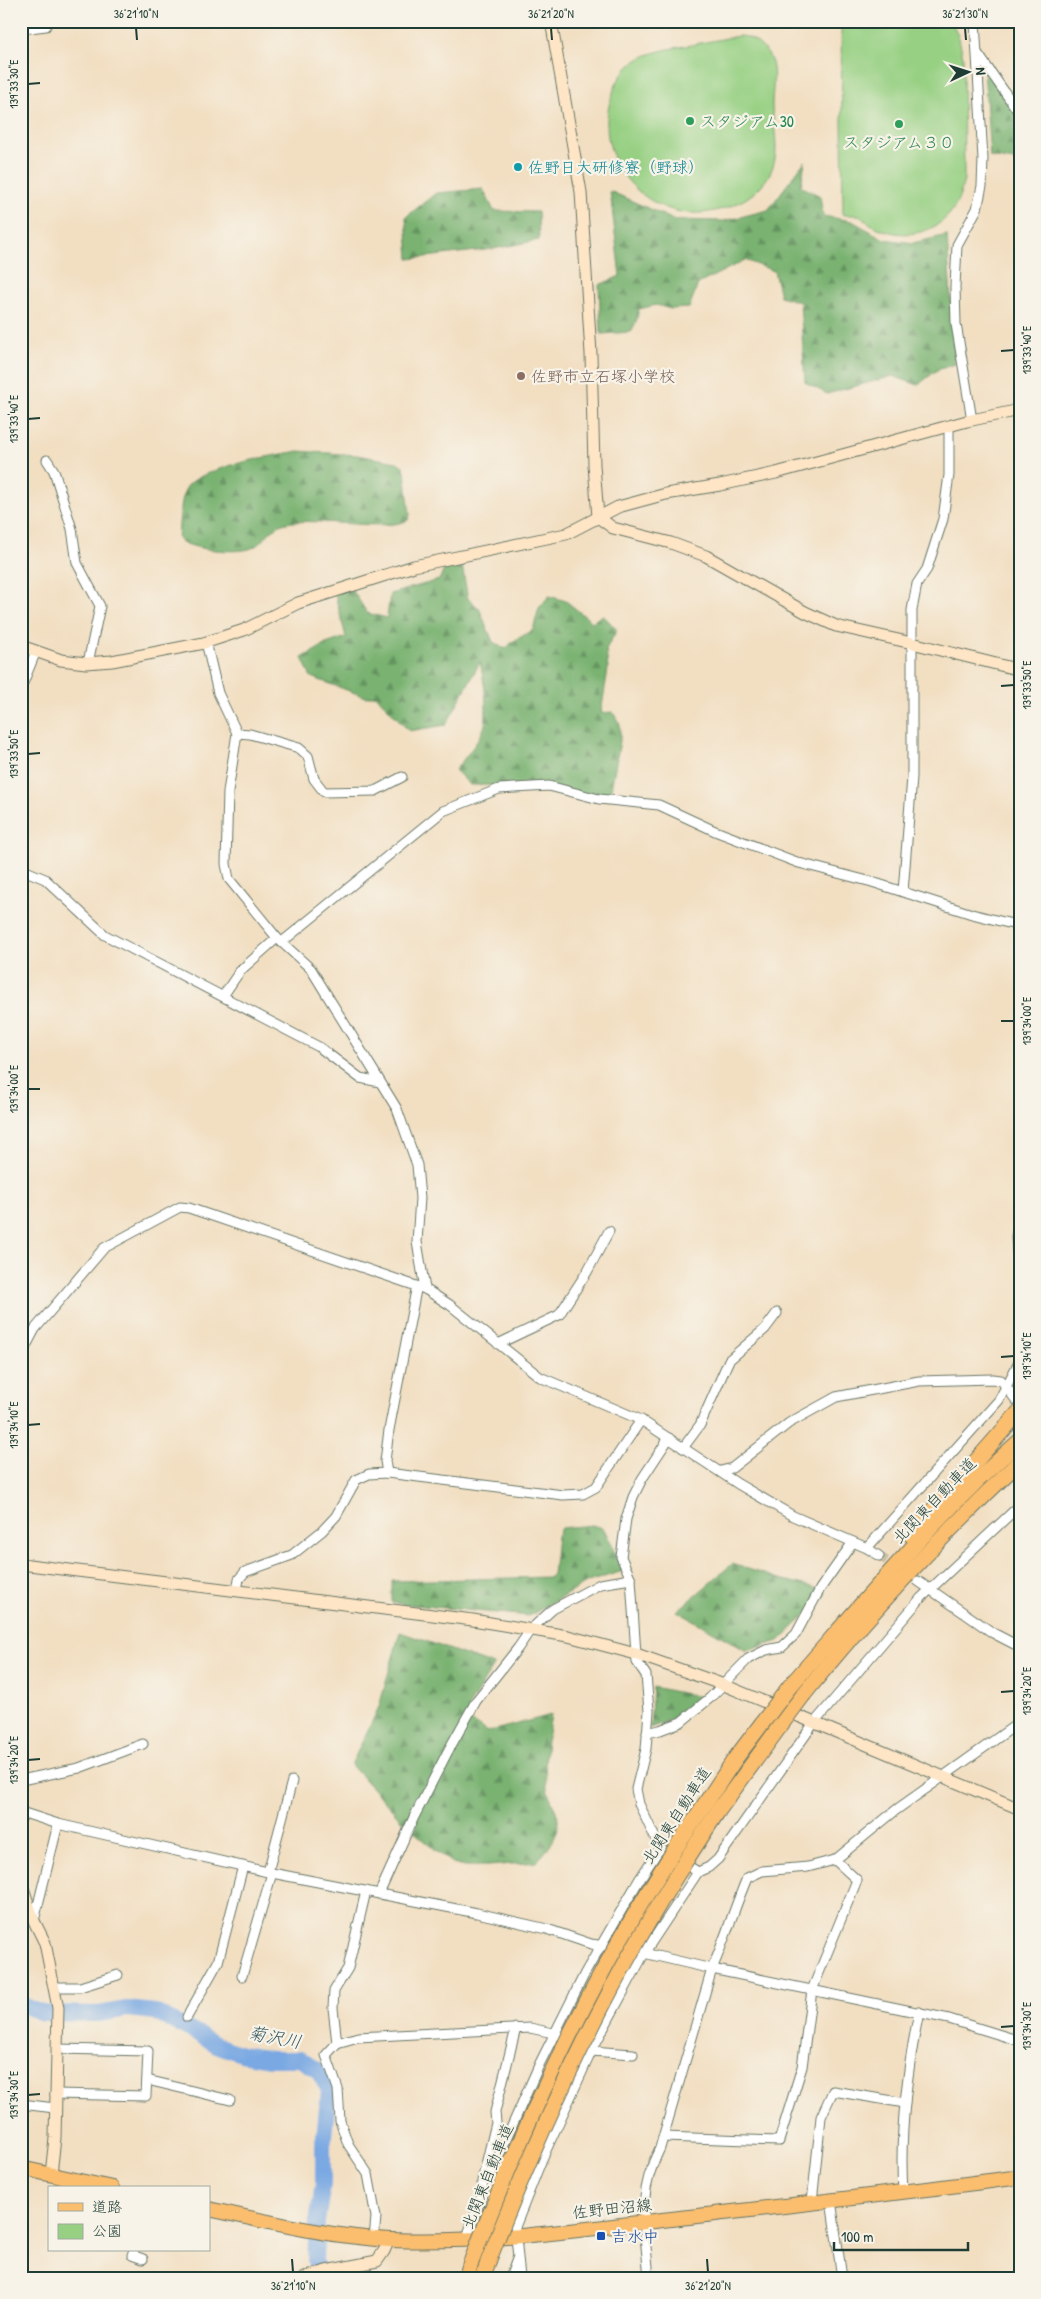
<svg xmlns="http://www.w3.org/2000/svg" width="1041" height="2299" font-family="'Patrick Hand','Klee One',sans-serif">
<defs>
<pattern id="forest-firs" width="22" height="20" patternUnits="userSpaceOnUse" patternTransform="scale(1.25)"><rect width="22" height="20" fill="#79b271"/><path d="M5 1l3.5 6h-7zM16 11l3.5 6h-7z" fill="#63925e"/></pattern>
</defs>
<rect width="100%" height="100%" fill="#f7f3e8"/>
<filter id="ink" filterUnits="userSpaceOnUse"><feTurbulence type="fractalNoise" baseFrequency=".02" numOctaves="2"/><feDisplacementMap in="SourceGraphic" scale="10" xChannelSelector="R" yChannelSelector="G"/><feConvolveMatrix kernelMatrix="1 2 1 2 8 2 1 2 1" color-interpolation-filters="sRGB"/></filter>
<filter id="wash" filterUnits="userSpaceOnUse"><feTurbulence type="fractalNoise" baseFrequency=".0096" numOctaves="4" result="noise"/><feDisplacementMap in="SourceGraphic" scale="20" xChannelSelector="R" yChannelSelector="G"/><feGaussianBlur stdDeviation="1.12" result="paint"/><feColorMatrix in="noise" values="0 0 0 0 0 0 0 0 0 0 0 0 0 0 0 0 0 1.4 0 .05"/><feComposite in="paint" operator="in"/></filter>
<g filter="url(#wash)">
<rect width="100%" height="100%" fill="#f2dfc2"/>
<!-- forest -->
<g fill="url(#forest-firs)" stroke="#4c7852">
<polygon points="780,21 804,21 796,31"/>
<polygon points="984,69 1009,103 1020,103 1020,162 990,157"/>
<polygon points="805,161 801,186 820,196 823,216 852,221 884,239 913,243 947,235 955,364 937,370 918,385 893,376 827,394 805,382 800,302 780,296 774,271 745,260 698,284 689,308 671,309 656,305 639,309 636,322 631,332 601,334 599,285 620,276 610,191 674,220 724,221 768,210"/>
<polygon points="483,189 494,211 538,212 539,240 493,249 409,259 406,217 436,193"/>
<path d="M299,451l58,4 40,7 6,4 2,5 5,44 -2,5c-19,12 -94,-3 -122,3 -16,3 -21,19 -34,25 -14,6 -63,2 -74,-9 1,-15 2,-35 7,-49 9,-22 91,-35 114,-39z"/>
<path d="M462,565l6,34 11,9 14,34 13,7 6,-7 21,-12 6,-22 10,-12 17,5 26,21 11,-7 14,15 -11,19 2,20 -7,44 12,-1 7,13v16l-11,59 -60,-14 -79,-1 -15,-15c8,-10 28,-33 30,-46 3,-20 -1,-43 -5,-62l-34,63 -37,6 -33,-36 -10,2 -55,-20 -9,-19 24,-14 20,-7 -12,-46 16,-5 17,27 20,5 3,-24 49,-14 6,-12z"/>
<polygon points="592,1525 600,1527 605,1531 623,1571 588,1582 529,1616 392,1603 392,1581 550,1577 553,1574 557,1536 561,1528"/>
<polygon points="732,1564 780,1579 820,1589 825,1593 823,1598 779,1641 747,1651 677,1611"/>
<path d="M400,1632l94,33 -26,43v11l19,13 64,-17c-4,22 -7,44 -5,66 1,14 9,24 12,37 3,16 -11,33 -22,44l-47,4h-30l-10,-5 -43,-36 -55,-60 28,-58z"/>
<polygon points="653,1687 701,1697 678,1717 650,1728"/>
</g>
<!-- park -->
<g fill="#97d083" stroke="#5b865c">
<path d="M858,21h93l8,17 4,19 1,122c-2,9 -4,18 -8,26 -21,36 -69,37 -97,10h-16l-2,-192z"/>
<path d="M738,36c9,0 16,3 23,10 19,17 11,38 11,60 1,17 6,36 3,53 -8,40 -58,59 -94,53 -27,-5 -51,-23 -64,-48 -10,-19 -13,-42 -7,-62 12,-44 35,-49 75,-56 18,-3 35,-7 53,-10z"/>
</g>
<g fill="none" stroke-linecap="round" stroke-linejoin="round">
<!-- river -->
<polyline stroke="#79a8e2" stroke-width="16" points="21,2004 42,2013 99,2014 127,2009 155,2012 198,2034 214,2044 241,2054 270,2059 300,2059 318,2071 329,2090 323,2145 323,2184 317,2222 315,2261 322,2278"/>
</g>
</g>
<g filter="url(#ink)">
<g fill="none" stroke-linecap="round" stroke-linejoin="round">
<!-- street-tunnel -->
<polyline stroke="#c8bfa6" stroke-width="9" stroke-dasharray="9 4.5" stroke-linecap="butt" points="879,1556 898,1568"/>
<!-- street casing -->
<g stroke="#697666" stroke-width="11">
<g id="street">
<polyline points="21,29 46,26 45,21"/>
<polyline points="978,54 1020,114"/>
<polyline points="972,420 956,324 955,287 957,245 977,209 982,186 983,159 975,21"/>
<polyline points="47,460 54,471 72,529 77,563 100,606 88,663"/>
<polyline points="206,642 218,693 237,733 228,792 226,864 229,879 277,938 311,969 397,1109 417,1165 420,1198 417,1242 425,1289"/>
<polyline points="21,688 36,651"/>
<polyline points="237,733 250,734 299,748 308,756 314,779 324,792 375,791 402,777"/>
<polyline points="21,869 45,879 105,935 319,1047 360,1078 380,1082"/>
<polyline points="903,892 912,777 912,610 917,584 927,569 943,519 949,475 949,426"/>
<polyline points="282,942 443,811 499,789 549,786 599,799 659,805 715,831 799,863 872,882 972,914 1020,926"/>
<polyline points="223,996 240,971 277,938"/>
<polyline points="1020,1217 1016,1237 1020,1289"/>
<polyline points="498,1344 559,1315 587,1272 609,1231"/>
<polyline points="21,1365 25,1348 35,1329 104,1248 180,1207 189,1208 425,1289 450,1305 540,1377 641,1420 738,1484 793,1516 867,1548 879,1556"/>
<polyline points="669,1438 642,1479 633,1497 626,1519 621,1557 631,1579 636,1654 637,1662 646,1675 649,1711 646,1749 636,1789 639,1804 660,1848 698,1872"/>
<polyline points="683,1448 700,1425 729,1360 765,1329 777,1313"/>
<polyline points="721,1471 732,1468 789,1423 836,1397 919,1381 993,1379 1001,1380 1016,1400"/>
<polyline points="387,1473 385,1461 389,1430 416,1290 419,1287"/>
<polyline points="867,1548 999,1400 1020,1360"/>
<polyline points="918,1581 993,1633 1020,1647"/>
<polyline points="237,1590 239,1579 245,1572 292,1555 322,1531 336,1516 356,1480 369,1474 387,1473 563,1495 583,1494 596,1487 641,1420"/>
<polyline points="647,1733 660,1730 681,1722 710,1698 748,1659 766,1650 782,1647 796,1634 820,1589 853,1542"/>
<polyline points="21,1780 79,1768 143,1744"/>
<polyline points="21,1812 58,1824 272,1873 477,1913 547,1929 591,1944 618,1948"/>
<polyline points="268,1872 292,1781"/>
<polyline points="379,1894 414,1817 448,1751 476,1701 518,1648 531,1629 553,1609 600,1584 631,1579"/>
<polyline points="34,1921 58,1824"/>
<polyline points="631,1950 712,1969 949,2019 1020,2041"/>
<polyline points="242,1976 272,1873"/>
<polyline points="54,1987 80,1987 118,1975"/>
<polyline points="187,2017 218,1962 243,1866"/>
<polyline points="337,2043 333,2008 334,1991 348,1968 366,1891"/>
<polyline points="147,2080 230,2100"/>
<polyline points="55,2094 146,2096 148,2051 57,2049"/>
<polyline points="21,2104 55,2108"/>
<polyline points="663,2137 779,2141 802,2067 812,1990 857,1880 835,1860"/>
<polyline points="488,2180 540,2063 585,1973 639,1880 660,1848"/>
<path d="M903,2191c-4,-60 4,-120 16,-179"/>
<polyline points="831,2200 842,2278"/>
<polyline points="812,2202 821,2117 833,2091 905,2103"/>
<polyline points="374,2239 376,2217 368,2174 348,2144 340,2121 338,2089 326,2055 337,2043 358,2037 530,2028 553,2033 591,2051 633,2054"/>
<polyline points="466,2240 483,2192 482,2181 496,2123 495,2112 516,2028"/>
<polyline points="134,2250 132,2255 143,2259"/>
<polyline points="510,2278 517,2259"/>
<polyline points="520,2278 515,2227 542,2159 593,2048 645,1952 698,1872 709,1867 718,1859 814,1723 921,1598 1020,1505"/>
<path d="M649,2278c-4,-50 -13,-83 11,-130l52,-179c13,-30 22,-60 35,-91l15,-7 46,-4 27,-7 61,-50 124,-88"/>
</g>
</g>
<!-- secondary casing -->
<g stroke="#697666" stroke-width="13">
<g id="secondary">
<polyline points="551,21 581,192 591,354 594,465 598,517 613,528 671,543 706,556 805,612 836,626 912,643 1020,670"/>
<polyline points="21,646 61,660 86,663 112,661 204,643 244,630 298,603 414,566 566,534 618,507 666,494 720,485 776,473 967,421 1020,410"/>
<polyline points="21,1564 473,1620 568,1636 636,1654 724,1685 1020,1809"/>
<polyline points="21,1817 22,1812"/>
<polyline points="21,1882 34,1921 45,1943 58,2008 55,2138 51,2174"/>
<polyline points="305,2278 326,2271 377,2261 384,2251 389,2240"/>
</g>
</g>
<!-- primary casing -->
<g stroke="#697666" stroke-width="16">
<g id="primary">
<polyline points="21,2168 112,2188"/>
<path d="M209,2209c59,13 121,28 182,31 100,4 199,-12 298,-23 111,-13 221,-25 331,-40"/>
</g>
</g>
<!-- highway casing -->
<g stroke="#697666" stroke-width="17">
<g id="highway">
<polyline points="911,1535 1020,1411"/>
<path d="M790,1686c74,-84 146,-171 230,-245"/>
<path d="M804,1694c66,-82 139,-160 216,-233"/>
<polyline points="677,1846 735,1759 766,1718"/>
<polyline points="690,1854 718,1811 780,1726"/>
<polyline points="466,2278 470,2265"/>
<polyline points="482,2278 488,2262"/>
</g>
</g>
<!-- street -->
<use href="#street" stroke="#fff" stroke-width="9"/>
<!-- secondary -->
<use href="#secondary" stroke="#fde5c5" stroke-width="11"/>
<!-- primary -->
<use href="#primary" stroke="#fabe6e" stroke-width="14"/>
<!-- highway -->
<use href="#highway" stroke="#fabe6e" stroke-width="15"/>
<!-- highway-bridge casing -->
<g stroke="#697666" stroke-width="17" stroke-linecap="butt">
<g id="highway-bridge">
<polyline points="766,1718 790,1686"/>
<polyline points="780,1726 804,1694"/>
<path d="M488,2262c55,-142 119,-279 202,-408"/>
<path d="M470,2265c56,-146 121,-287 207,-419"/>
</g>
</g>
<!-- highway-bridge -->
<use href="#highway-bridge" stroke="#fabe6e" stroke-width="15"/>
</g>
</g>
<!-- ticks -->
<path fill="none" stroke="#1f3d34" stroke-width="2" d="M136,28l1,12M551,28l1,12M965,28l1,12M28,84l12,-1M1001,351l13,-1M28,419l12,-1M1001,686l13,-1M28,754l12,-1M1001,1021h13M28,1089h12M1001,1357l13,-1M28,1425l12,-1M1001,1692l13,-1M28,1760l12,-1M1001,2027l13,-1M28,2095l12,-1M292,2259l1,13M707,2259l1,13"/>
<!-- markers -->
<g fill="#2e9e5b" stroke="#f7f3e8" stroke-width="2">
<circle cx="690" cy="121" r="5"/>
<circle cx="899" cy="124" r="5"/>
</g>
<circle fill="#0f9aa8" stroke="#f7f3e8" stroke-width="2" cx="518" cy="167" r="5"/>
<circle fill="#8d6e63" stroke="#f7f3e8" stroke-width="2" cx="521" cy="376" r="5"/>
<rect fill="#1a4fb4" stroke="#f7f3e8" stroke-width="2" x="596" y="2231" width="10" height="10" rx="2.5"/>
<g text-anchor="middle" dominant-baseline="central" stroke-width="4.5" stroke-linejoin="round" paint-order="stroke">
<!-- leisure labels -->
<g font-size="16" fill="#27864d" stroke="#f7f3e8" text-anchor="start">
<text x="700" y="121">スタジアム30</text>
<text x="899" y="142" text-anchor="middle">スタジアム３０</text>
</g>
<!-- culture labels -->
<g font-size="16" fill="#0d838f" stroke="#f7f3e8" text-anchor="start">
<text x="528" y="167">佐野日大研修寮（野球）</text>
</g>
<!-- education labels -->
<g font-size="16" fill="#785e54" stroke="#f7f3e8" text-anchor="start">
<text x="531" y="376">佐野市立石塚小学校</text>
</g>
<!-- street labels -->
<g font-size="16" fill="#1f3d34" stroke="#f7f3e8">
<text transform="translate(934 1500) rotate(-46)">北関東自動車道</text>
<text transform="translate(676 1815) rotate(-57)">北関東自動車道</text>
<text transform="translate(487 2176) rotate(-68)">北関東自動車道</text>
<text transform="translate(612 2208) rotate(-6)">佐野田沼線</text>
</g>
<!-- transit labels -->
<g font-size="16" fill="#164399" stroke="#f7f3e8" text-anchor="start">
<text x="611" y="2236">吉水中</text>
</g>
<!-- water labels -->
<g font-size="18" font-style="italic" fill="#365860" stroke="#f7f3e8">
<text transform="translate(275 2037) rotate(11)">菊沢川</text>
</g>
</g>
<!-- margin -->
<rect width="1041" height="2299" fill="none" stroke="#f7f3e8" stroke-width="55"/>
<!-- legend -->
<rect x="48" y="2186" width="162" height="65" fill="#f7f3e8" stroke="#a1aaa0"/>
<rect x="58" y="2203" width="25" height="8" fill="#fabe6e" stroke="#a1aaa0"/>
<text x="92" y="2212" font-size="15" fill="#1f3d34">道路</text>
<rect x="58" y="2224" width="25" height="15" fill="#97d083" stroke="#a1aaa0"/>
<text x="92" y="2236" font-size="15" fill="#1f3d34">公園</text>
<!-- north arrow -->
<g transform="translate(968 72) rotate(86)" stroke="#f7f3e8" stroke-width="4" paint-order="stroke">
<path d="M0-4L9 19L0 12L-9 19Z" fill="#1f3d34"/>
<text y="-8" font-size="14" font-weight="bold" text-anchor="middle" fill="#1f3d34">N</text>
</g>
<!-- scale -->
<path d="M834 2242v8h134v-8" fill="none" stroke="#1f3d34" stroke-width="2.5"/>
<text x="841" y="2242" font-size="15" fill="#1f3d34" stroke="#f7f3e8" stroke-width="4" paint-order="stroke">100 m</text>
<rect x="28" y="28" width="986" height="2244" fill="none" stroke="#1f3d34" stroke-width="2"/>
<g font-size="12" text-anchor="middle" fill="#1f3d34">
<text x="136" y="18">36°21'10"N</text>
<text x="551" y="18">36°21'20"N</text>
<text x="965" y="18">36°21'30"N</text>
<text transform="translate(14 84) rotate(-90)" y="4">139°33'30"E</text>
<text transform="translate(1027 350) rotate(-90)" y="4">139°33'40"E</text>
<text transform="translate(14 419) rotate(-90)" y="4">139°33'40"E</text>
<text transform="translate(1027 685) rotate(-90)" y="4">139°33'50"E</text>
<text transform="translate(14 754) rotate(-90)" y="4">139°33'50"E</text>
<text transform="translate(1027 1021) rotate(-90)" y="4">139°34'00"E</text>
<text transform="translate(14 1089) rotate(-90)" y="4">139°34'00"E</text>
<text transform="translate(1027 1356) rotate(-90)" y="4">139°34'10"E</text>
<text transform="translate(14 1425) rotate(-90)" y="4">139°34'10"E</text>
<text transform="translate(1027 1691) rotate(-90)" y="4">139°34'20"E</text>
<text transform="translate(14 1760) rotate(-90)" y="4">139°34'20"E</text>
<text transform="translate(1027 2026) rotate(-90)" y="4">139°34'30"E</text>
<text transform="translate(14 2095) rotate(-90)" y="4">139°34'30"E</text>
<text x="293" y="2290">36°21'10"N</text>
<text x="708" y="2290">36°21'20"N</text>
</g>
</svg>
